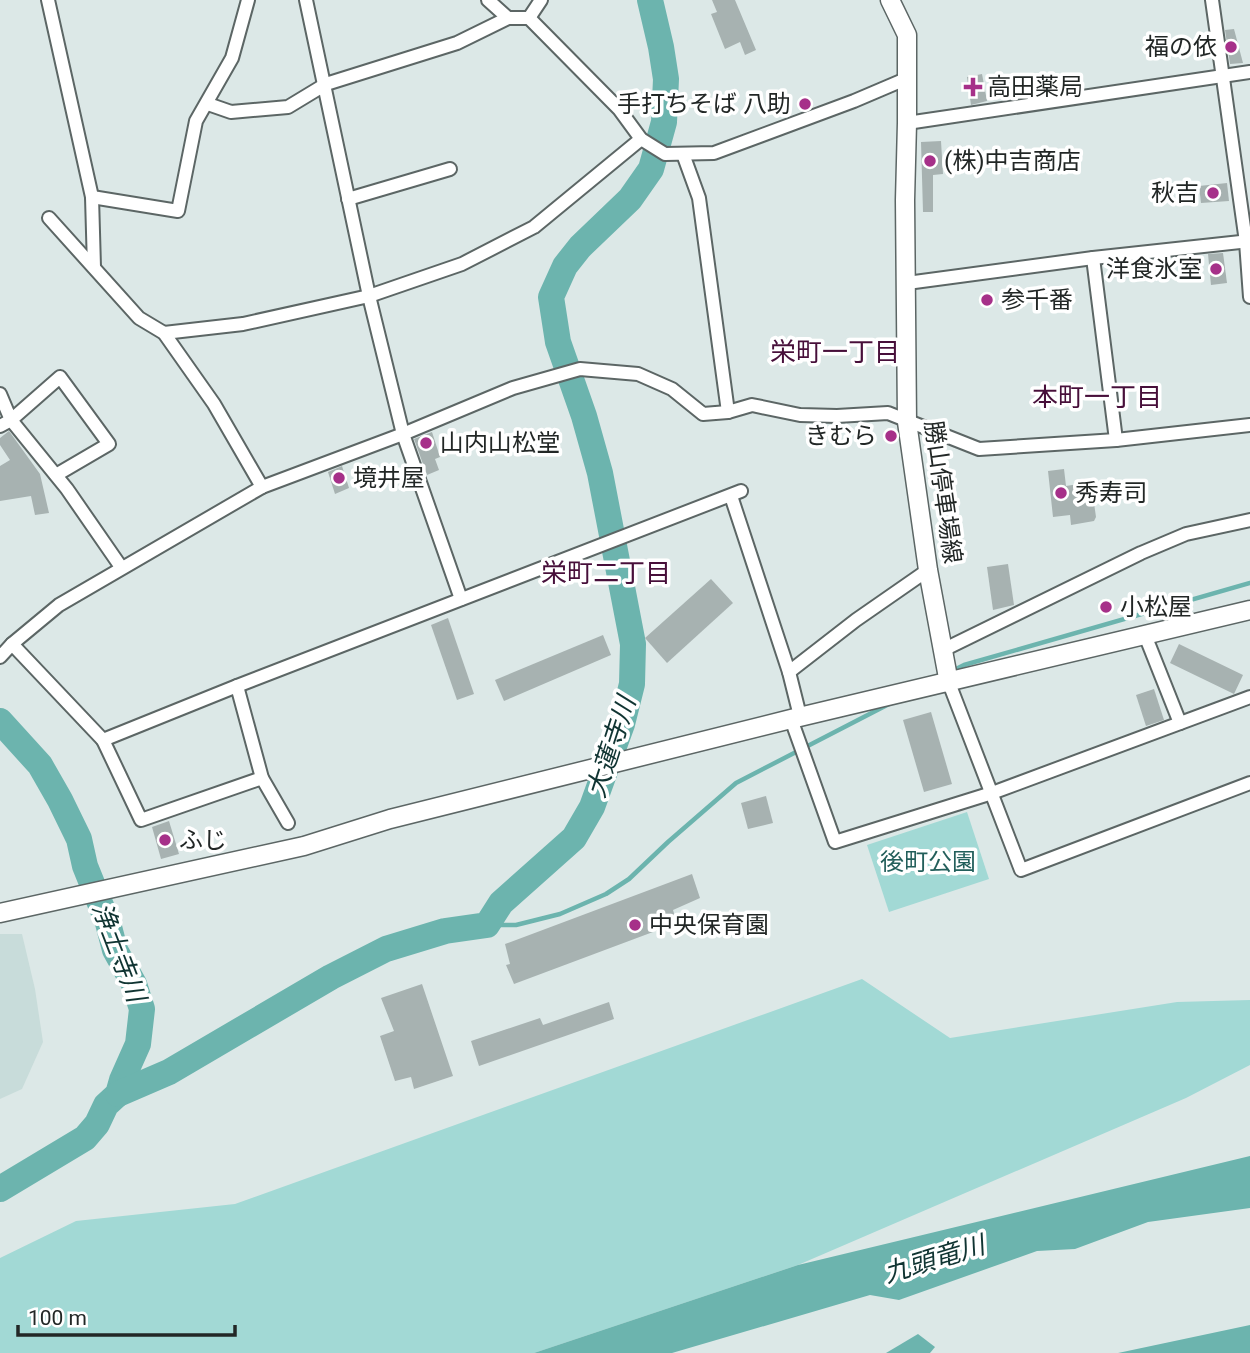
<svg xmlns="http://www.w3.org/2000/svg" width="1250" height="1353" font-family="Roboto,'Noto Sans JP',sans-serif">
<rect width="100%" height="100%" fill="#dce8e7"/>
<!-- built -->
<polygon fill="#c8dcda" points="0,934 22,934 35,989 43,1042 22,1089 0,1099"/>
<!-- green -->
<g fill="#a2d9d5">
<polygon points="967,812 989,879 889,912 867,845"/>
<polygon points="862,979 950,1038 1177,1002 1250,1000 1250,1065 1186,1098 798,1265 534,1353 0,1353 0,1258 76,1221 235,1204"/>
</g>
<!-- water -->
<g fill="#6cb4ae">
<polygon points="1250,1156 1250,1208 1148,1222 1075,1249 1037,1251 899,1300 870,1295 672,1353 534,1353 798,1265"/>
<polygon points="1250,1325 1250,1353 1118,1353"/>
<polygon points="918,1334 935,1347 930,1353 886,1353"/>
</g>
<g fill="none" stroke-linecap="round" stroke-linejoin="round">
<!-- stream -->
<g stroke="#6cb4ae" stroke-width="4.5">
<polyline points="952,671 964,665 1250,583"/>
<polyline points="487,925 516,925 560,914 606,894 629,879 668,842 736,783 889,704"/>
</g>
<!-- river -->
<g stroke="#6cb4ae" stroke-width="26">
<polyline points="0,721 40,765 60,800 79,839 85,866 108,923 115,950 134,984 142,1009 138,1044 122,1080 118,1094 106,1105 97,1124 85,1138 0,1189"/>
<polyline points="118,1094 169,1072 331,977 386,949 445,931 487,925 501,903 574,838 592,807 622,724 632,684 633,644 600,473 584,416 558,342 551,297 565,266 580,247 630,199 651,169 664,122 666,79 661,47 650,0"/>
</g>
</g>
<!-- building -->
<g fill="#a7b2b1">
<polygon points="712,0 735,0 756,50 745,55 740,42 725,49 711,14 717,12"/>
<polygon points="1234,29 1243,63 1230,64 1225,30"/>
<polygon points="982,74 987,101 971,105 967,77"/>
<polygon points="941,141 943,174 933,175 933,212 923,212 921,142"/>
<polygon points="1227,183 1229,201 1201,203 1199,186"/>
<polygon points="1223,253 1227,283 1211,285 1208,254"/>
<polygon points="9,431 40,474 49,513 35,515 31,496 0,501 0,466 10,460 0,445 0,438"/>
<polygon points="432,432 440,457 435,459 439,470 427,475 414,439"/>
<polygon points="342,466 349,488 335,494 328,472"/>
<polygon points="1064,469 1066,486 1091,482 1096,517 1094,521 1071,525 1070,515 1053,517 1048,471"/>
<polygon points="1008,564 1014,605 993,610 987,567"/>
<polygon points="711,579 733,603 667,663 645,638"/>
<polygon points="448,618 474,694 457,700 431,625"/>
<polygon points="603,635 611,655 504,701 495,680"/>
<polygon points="1179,644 1243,675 1234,694 1170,663"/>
<polygon points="1154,689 1164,720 1146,726 1136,695"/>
<polygon points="931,712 952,784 924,792 903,720"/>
<polygon points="766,796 773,823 748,829 741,803"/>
<polygon points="169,821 179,854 161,859 152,827"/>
<polygon points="692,874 700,898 673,910 677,923 514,984 506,965 510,964 505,944"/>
<polygon points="422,984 453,1076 414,1089 411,1077 395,1081 380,1036 394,1031 381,998"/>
<polygon points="609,1002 614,1019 479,1066 471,1041 540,1018 543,1025"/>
</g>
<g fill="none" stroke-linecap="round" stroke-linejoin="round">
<!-- street casing -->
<g stroke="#5c6665" stroke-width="16">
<g id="street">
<polyline points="48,0 92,197 94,267"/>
<polyline points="306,0 369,296 403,434 461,599"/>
<polyline points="488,0 508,18"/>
<polyline points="1212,0 1246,242 1250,297"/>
<polyline points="529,18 541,0"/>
<polyline points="208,104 231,112 288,107 326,84 457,43 508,18 529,18 619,109 641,139 665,154 714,153 854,101 908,78"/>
<polyline points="907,123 1250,72"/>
<polyline points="683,154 699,198 728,412"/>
<polyline points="92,197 178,211 196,121 232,58 248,0"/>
<polyline points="348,199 450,169"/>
<polyline points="49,218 139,318 164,333 214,404 262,487"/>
<polyline points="1093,258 1116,440"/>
<polyline points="907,283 1093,258 1250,241"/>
<polyline points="164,333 243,324 369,296 462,264 534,227 641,139"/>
<polyline points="0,394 11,420 67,489 121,567"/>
<polyline points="0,426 11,420 60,377 109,444 56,475"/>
<polyline points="731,496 789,672 856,620 928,570"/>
<polyline points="1145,635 1180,723"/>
<polyline points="12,644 103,740 237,686 741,491"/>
<polyline points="943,650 1141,553 1186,534 1250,520"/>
<polyline points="0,657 12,644 59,605 262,487 403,434 513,388 580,369 638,374 672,389 703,414 728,412 752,405 800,415 837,416 888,413 979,449 1116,440 1250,425"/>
<polyline points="789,672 800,716"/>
<polyline points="949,683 1021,870 1250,783"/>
<polyline points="237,686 262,778 288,823"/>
<polyline points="791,719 835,842 992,793 1250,697"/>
<polyline points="103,740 141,820 262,778"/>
</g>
</g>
<!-- secondary casing -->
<g stroke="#5c6665" stroke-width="21">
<g id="secondary">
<polyline points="890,0 907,35 907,123 905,200 907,422 928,570 949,683"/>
<polyline points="0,913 304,846 390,819 791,719 1250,610"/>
</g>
</g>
<!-- street -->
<use href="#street" stroke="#fff" stroke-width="12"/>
<!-- secondary -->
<use href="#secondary" stroke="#fff" stroke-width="18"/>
</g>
<!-- markers -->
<g fill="#a63089" stroke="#fff" stroke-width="2.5">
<circle cx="1231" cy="47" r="7"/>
<path d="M969.5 76.5h7v7h7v7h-7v7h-7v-7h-7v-7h7z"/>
<circle cx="805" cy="104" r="7"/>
<circle cx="930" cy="161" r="7"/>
<circle cx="1213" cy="193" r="7"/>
<circle cx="1216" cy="269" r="7"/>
<circle cx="987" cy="300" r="7"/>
<circle cx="891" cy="436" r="7"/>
<circle cx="426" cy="443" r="7"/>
<circle cx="339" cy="478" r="7"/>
<circle cx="1061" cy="493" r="7"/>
<circle cx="1106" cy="607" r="7"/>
<circle cx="165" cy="840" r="7"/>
<circle cx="635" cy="925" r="7"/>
</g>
<g text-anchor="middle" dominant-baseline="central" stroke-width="7" stroke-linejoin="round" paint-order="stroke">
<!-- poi labels -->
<g font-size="24" fill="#222726" stroke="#fff" text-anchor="start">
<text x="1217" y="47" text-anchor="end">福の依</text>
<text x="987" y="87">高田薬局</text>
<text x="791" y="104" text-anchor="end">手打ちそば 八助</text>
<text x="944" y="161">(株)中吉商店</text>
<text x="1199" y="193" text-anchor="end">秋吉</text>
<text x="1202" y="269" text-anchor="end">洋食氷室</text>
<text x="1001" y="300">参千番</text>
<text x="877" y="436" text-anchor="end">きむら</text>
<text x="440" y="443">山内山松堂</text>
<text x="353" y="478">境井屋</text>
<text x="1075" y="493">秀寿司</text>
<text x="1120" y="607">小松屋</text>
<text x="179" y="840">ふじ</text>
<text x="649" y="925">中央保育園</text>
</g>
<!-- street labels -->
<g font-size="24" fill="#222726" stroke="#fff">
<text transform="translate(943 492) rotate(82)">勝山停車場線</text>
</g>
<!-- park labels -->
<g font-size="24" fill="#235f5b" stroke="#fff">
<text x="928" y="862">後町公園</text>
</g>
<!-- neighbourhood labels -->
<g font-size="26" fill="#470f3a" stroke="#fff">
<text x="835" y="352">栄町一丁目</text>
<text x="1097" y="397">本町一丁目</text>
<text x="606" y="573">栄町二丁目</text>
</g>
<!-- water labels -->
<g font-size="26" font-style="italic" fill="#103432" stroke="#fff">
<text transform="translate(611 747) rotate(-72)">大蓮寺川</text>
<text transform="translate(119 952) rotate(69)">浄土寺川</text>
<text transform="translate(934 1259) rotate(-17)">九頭竜川</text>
</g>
</g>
<!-- scale -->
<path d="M18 1325v10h217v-10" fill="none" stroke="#222726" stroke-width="3.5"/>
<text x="28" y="1325" font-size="21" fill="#222726" stroke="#ffffff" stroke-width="5" paint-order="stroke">100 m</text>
</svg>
